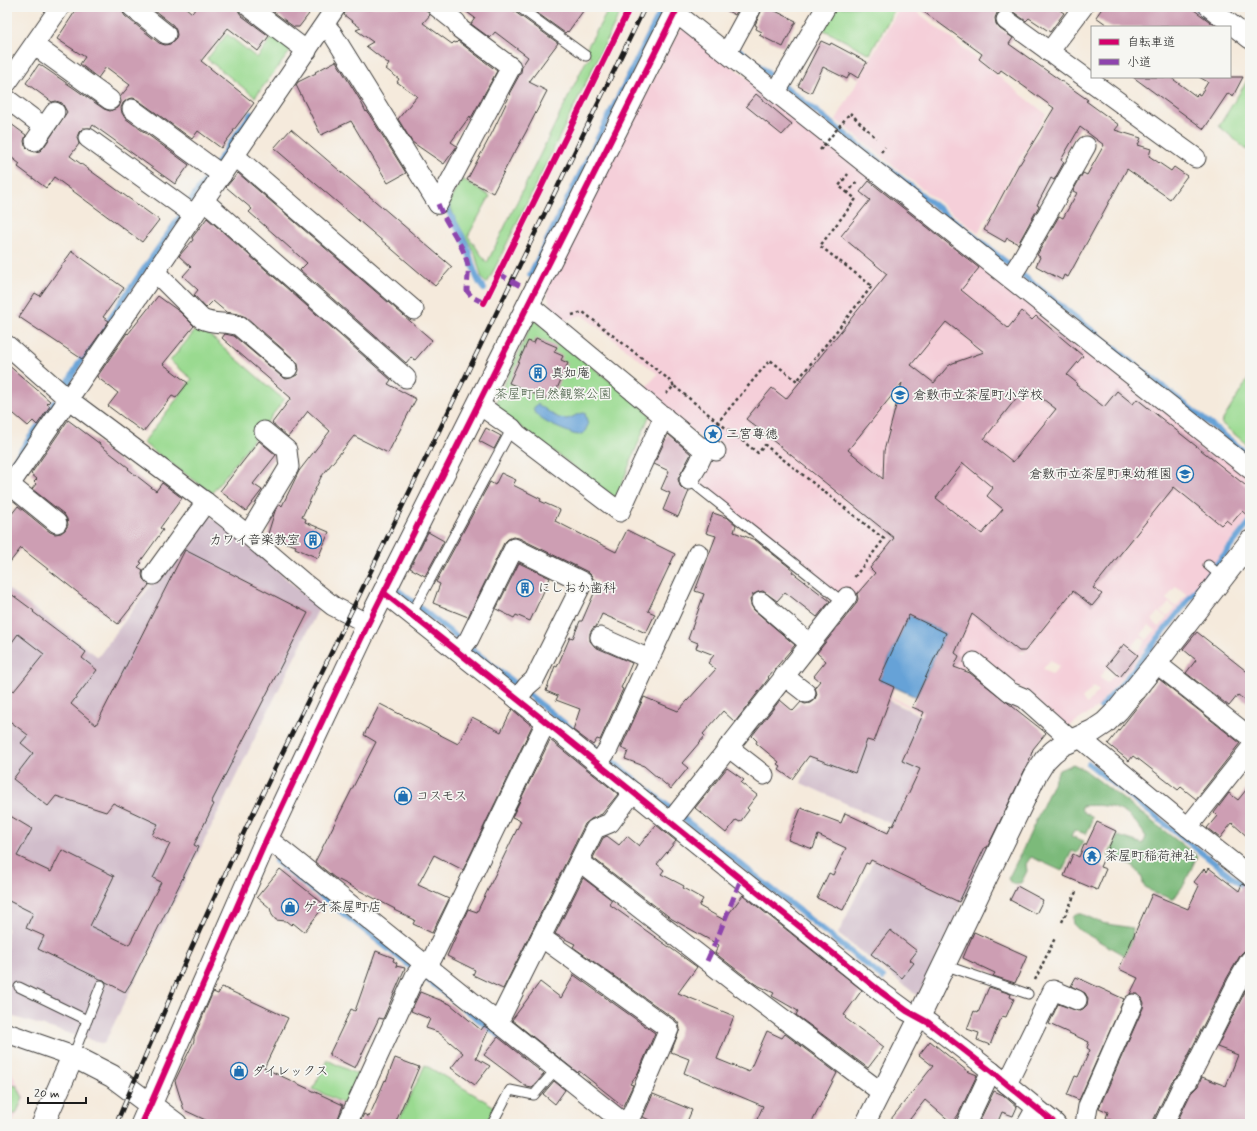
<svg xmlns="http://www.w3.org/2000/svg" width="1257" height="1131" font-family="Mynerve,'Klee One',sans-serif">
<rect width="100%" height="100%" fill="#f6f6f2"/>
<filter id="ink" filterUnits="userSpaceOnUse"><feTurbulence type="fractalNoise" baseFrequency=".025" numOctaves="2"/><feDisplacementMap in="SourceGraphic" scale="8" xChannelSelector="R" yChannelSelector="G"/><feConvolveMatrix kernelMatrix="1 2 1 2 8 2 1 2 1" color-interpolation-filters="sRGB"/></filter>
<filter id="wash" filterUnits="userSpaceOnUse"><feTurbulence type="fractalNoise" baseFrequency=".012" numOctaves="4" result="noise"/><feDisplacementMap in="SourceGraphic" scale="16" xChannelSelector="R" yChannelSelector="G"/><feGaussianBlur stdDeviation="0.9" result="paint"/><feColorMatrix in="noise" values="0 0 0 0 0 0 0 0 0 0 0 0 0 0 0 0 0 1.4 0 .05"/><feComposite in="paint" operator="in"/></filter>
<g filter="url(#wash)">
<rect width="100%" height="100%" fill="#f5eadc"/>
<!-- built -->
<g fill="#f5cfd9" fill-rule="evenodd">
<polygon points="900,7 911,7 1046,114 978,233 836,120"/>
<path d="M684,28l566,450v11l-113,-90 -27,34 -30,-13 16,-20 -16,-13 -24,30 -4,-3 -65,81 110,89 64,-80 -58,-47 41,7 77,61 5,-5 6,4 18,-23v16l-89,113 -46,56 -14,16 -2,5 -30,19 -97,-72 -34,67 -77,-37 25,-53 -36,-26 -12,-11 -144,-113 28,-32 1,-4 -12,-9 -5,3 -6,-2 -56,-48 14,-15 -76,-59 -20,7 -7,-7 -4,-6 -5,-21 127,-246 6,-10zM747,106l45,18 -10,11zM870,180l29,24 -9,12 -30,-24zM909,210l44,36 -5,7 -56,-22zM861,211l216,172 -21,27 -30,-24 -42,53 29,23 -21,25 -29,-24 -27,35 46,36 13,-15 83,66 -55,69 -83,-66 -8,-20 -186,-149 26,-31 42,34 100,-127 -73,-59zM1035,316l7,6 -16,5zM1049,322l9,8 -14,16 -9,-7zM882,553l73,100 4,3 -11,25 -11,38 -74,-36 24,-52 -36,-26 3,-7 21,-25 -5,-5zM1176,586l10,8 -10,13 -10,-8zM1101,595l-8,11 -7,-5zM1169,603l6,5 -8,9 -6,-5zM1159,612l8,6 -8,9 -7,-7zM1149,625l6,5 -8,10 -6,-5zM1140,637l6,4 -8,10 -6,-4zM1124,644l-4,32 -13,-11zM1050,660l9,7 -7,8 -9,-6zM1107,668l8,6 -8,9 -8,-6zM1094,686l5,5 -12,13 -5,-5z"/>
<polygon points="927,307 1015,378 945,394 911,365 936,335 917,319"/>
<polygon points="885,404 951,458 886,443 884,451 884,459 905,496 825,432 865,429"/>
<polygon points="7,1063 25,1098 12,1124 7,1124"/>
</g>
<!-- industrial -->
<g fill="#d1bdcb">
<polygon points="205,512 270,564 319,608 104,1044 7,1015 7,588 98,657"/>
<polygon points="847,681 1028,766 981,864 948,849 980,865 918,996 838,934 891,824 801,783"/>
</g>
<!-- green -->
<g fill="#9ada90" stroke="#5b7b56">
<polygon points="610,7 623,7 487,284 482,279 475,254 454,216 449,202 462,179 490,196 468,236 487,263 585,63 591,56 585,51"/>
<polygon points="834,7 896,7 870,54 822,29"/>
<polygon points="227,34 257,58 274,35 292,49 255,97 207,59"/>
<polygon points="1250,76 1250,146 1247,150 1219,126"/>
<polygon points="534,319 650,414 616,498 494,407"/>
<polygon points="199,326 284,400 212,493 143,443 192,379 170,361"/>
<polygon points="1250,376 1250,447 1221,423"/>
<polygon points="327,1060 363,1077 349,1106 313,1089"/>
<polygon points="425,1065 495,1107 486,1124 397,1124"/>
<polygon points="10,1085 17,1086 23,1098 16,1114 7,1113"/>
</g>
<!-- forest -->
<g fill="#7bba7a" stroke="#4c6b4b">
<path d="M1073,764l12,6 112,86 -12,27 -12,17 -8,-4 -10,-2 -12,-9c0,-18 -20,-24 -35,-29l10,-20 25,8 3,-7c-17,-28 -33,-34 -65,-31l1,5 10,6 -1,7 -5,10 -12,-4 -3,6 13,5 -7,12 -5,-2 -10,20 -31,-14 -5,7 1,7 -6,12 -9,1 -4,-5 15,-30 36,-79z"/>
<polygon points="1075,914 1082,914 1102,923 1133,928 1132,940 1143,966 1079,930 1073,924 1072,918"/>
</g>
<!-- water -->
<g fill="#66a2d7" stroke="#415f7a">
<path d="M537,404c9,4 17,15 29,15 7,-1 11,-6 19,-6l3,12 -4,8 -6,2 -5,-1c-11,-5 -37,-13 -40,-25z"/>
<polygon points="909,615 946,633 916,697 879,680"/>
</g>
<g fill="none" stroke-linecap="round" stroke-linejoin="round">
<!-- stream -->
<g stroke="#66a2d7" stroke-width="6">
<polyline points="1197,7 1206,15"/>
<polyline points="1241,43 1250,51"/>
<polyline points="734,46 1250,456"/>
<path d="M447,207c4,12 12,22 17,33 8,16 9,37 20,49"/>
<polyline points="530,275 663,7"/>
<polyline points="68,383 79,363 251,114"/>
<polyline points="7,471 54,403"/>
<polyline points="394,587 883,978"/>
<polyline points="1101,707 1122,684 1250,522"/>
<polyline points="1089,764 1250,891"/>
<polyline points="276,861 510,1044"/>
</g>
</g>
<g id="blocks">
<!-- building -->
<g fill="#cd9eb3" fill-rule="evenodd">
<polygon points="78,7 121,7 122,11 125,16 159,43 165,45 170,44 175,40 177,35 176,30 173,25 150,7 185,7 192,13 197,7 238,7 239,12 242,16 269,36 258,51 228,28 201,61 254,103 233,131 234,131 221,148 198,131 192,139 138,100 133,98 128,99 123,103 121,108 122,113 125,118 189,165 175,184 93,125 91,128 83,128 79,132 77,137 79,144 70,156 159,220 142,242 54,177 46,188 18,167 20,164 7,154 7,121 26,135 24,141 25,146 29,150 35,152 40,151 44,147 67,112 62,103 56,101 52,102 26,83 39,64 104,109 110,111 119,107 121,102 120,97 130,85 106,67 98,78 80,64 85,57 57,39"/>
<polygon points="267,7 301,7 309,14 299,27 294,27"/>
<polygon points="347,7 426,7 427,11 430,15 423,23 452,44 454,42 456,43 458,41 497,71 471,118 470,116 451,142 457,146 444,164 412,142 398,119 417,96 397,82 399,79 386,69 389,64 366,46 373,42 356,30 361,28 344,15"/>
<polygon points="460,7 513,7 515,12 558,43 529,82 547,91 526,132 515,152 514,152 493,193 467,180 492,133 510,95 509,94 521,72 522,66 528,57 495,32 490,38 471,24 475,18"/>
<polygon points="529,7 586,7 568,32 567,31 565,33"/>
<polygon points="720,7 739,7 735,15"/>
<polygon points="763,7 767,7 796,21 783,47 759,35 762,32 756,29 757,26 755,25"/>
<polygon points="917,7 1055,7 1064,13 1050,32 1029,18 1026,21 1012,11 1008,9 1002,10 997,13 995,18 996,24 1000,29 1013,38 1009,44 1088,100 1086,101 1119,125 1115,130 1141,138 1138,145 1151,149 1149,156 1171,171 1174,167 1187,176 1170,199 1127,169 1068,277 1064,275 1062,280 1036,266 1040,257 1037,255 1059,216 1063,218 1077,193 1073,191 1083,173 1087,175 1104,145 1080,127 1061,160 1064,162 1054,180 1051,178 1037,205 1039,206 1018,244 1007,238 1005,242 984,230 1019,164 1020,164 1054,108 1001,70 998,74 979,59 982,54"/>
<polygon points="1103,7 1190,7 1217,27 1110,27 1096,17"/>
<polygon points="821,41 830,45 831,43 867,62 858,78 850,73 847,79 823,67 811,93 798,86"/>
<polygon points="336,61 360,100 366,112 367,111 406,173 388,183 351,121 321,135 296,85 298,82 316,73 315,72"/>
<polygon points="1133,77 1170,77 1196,96 1198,94 1200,95 1208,82 1199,77 1243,77 1233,96 1228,93 1204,129"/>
<polygon points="756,94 792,124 782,135 746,106"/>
<polygon points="291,129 452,267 435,286 274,148"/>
<polygon points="238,173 432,340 415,360 411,357 406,363 300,270 307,263 249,212 252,209 226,187"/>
<path d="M869,181l110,87 -18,22 47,38 14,-17 10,9 4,-4 47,40 -16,19 10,8 -1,2 28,22 13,-16 16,13 4,-5 113,90v29l-8,-7 -11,13 -5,-4 -5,5 -47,-38 -81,101 9,6 -10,12 -19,-15 -48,60h-6l-47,-37 -17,39 4,3 -5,11 16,6 76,60 -13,16 -4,12 -42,87 -2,-1 -26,55 -88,-42 -2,4 -3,-1 -23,47 -26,-12 12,-25 4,2 13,-27 -28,-13 -5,14 -25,-9 13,-32 40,15 4,-10 43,20 3,-8 2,1 27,-57 -18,-8 22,-49 -12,-5 34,-74 -37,-18 -30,65 15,7 -20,55 -7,-2 -12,33 -46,-17 -17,23 -13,-9 2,-3 -4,-3 2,-2 -23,-19 1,-2 -5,-5 28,-36 13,11 8,-9 4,2 5,-1 5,-4 2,-5 -2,-7 5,-6 -6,-5 12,-15 -9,-8 39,-49 2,-5 -1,-5 18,-21 -5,-5 24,-30 -148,-119 26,-31 14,11 101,-125 -46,-38 29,-36 -10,-8zM946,322l38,30 -31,11 -5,3 -14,17 -23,-18zM902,383l-18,68 -1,28 -35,-29zM1026,386l30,23 -43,53 -29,-23zM963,463l30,25 -6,8 16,13 -21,25 -46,-36z"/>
<polygon points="207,218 391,380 388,384 416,399 388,453 354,436 321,477 302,517 306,519 305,522 329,532 318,558 295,548 296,546 267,537 275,511 280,504 282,506 299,471 330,431 308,411 288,437 272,423 291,398 222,338 225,334 234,336 281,376 286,379 291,378 297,375 299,370 298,364 295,360 246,317 238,314 226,312 213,301 206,308 194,295 198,290 183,276 191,267 179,256 193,240 192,238"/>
<polygon points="72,251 124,288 103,317 109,321 82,359 19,317 35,293 40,296"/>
<polygon points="158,296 180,312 194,326 163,364 188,383 176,398 172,396 143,432 108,406 118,393 97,377 127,333 128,334"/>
<polygon points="536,338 557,347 554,352 563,356 561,360 568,363 554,396 549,394 546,399 509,383 528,341 534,343"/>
<polygon points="7,364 50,401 47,404 50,406 37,425 33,421 28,426 7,408"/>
<polygon points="68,420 100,444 100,445 129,468 128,469 156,491 162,483 182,498 160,528 163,530 140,562 142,563 138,567 143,570 142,574 143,579 149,585 118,624 21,548 7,566 7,520 18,506 50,532 55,534 61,533 65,530 68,525 67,519 64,514 32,489 36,484 34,482 37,479 31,474"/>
<polygon points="486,428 501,436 494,449 479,441"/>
<polygon points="668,434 691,454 678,479 680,486 684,490 689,491 678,517 663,510 670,493 661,489 669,471 654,464"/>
<polygon points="259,441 276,455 253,484 262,490 246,511 220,491"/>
<polygon points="501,473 516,480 513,485 541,499 540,501 560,510 555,521 616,552 627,530 675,554 648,611 655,614 646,633 602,614 596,627 593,628 590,633 590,641 595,647 632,663 621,688 623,689 600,740 597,739 593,745 573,730 580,709 556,700 558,696 546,691 555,666 557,667 570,637 573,638 580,621 582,621 599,582 593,579 592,576 588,572 519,538 513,537 508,539 504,543 468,617 433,603 440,584 436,582 490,482 495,485"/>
<polygon points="713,513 728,518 736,525 734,532 755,540 793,570 792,572 830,601 817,617 785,592 777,601 763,591 758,592 752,595 750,600 751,605 754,610 795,645 768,677 769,678 735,722 723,711 703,734 705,736 682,763 688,768 671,789 644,766 625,759 628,751 621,748 644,697 678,711 716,669 708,663 714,655 696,648 698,643 688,639 704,594 695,591 716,536 706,533"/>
<polygon points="428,532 444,541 425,576 410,568"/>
<polygon points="185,550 308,613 211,803 214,804 194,845 198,847 132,981 125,992 106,982 104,980 100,979 38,949 44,936 26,928 33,913 7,900 7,814 32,829 17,856 51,872 62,850 114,876 90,926 129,945 161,882 153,878 170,844 152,835 158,824 113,803 106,812 56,796 48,806 13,779 33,753 21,743 28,735 7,719 7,686 14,691 44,654 18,634 7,649 7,591 34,611 33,612 86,652 82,658 97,670 71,704 96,725"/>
<polygon points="519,563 550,578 530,621 516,615 514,618 496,609"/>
<polygon points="1197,632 1250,674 1250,704 1238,695 1229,706 1186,673 1196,660 1183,649"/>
<polygon points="1124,644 1138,655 1120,677 1107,665"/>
<polygon points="1159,679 1240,743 1196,799 1181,787 1178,790 1137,758 1137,759 1133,756 1129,761 1108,744"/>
<polygon points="380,704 458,744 472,717 501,732 512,709 532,726 463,870 434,855 418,885 449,899 432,933 413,924 415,920 394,910 395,909 335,878 315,862 376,742 364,735"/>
<polygon points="550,740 618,794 602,814 591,819 585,824 503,989 473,975 475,970 447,956 468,909 477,912 521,821 512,817"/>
<polygon points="727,768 744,780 741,783 757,795 747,808 749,810 740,822 736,820 726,833 695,808"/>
<polygon points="1250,785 1250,839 1232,823 1220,838 1207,828 1217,816 1214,813 1229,793 1238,800"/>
<polygon points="1097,822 1116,831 1100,867 1106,869 1097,890 1064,876 1073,854 1079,857 1084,845 1086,845"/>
<polygon points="656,825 676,841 657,864 664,870 661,874 684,886 683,888 703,899 699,906 724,920 743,895 862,990 844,1015 846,1016 845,1018 884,1047 868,1068 796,1015 798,1011 772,996 774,993 755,984 715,953 719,945 672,919 593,858 603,838 607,836 619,845 627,836 639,846"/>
<polygon points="1209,868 1239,891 1242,884 1250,887 1250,949 1245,950 1241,954 1227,978 1179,1074 1172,1081 1154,1119 1153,1124 1120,1124 1106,1118 1108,1112 1099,1108 1143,1008 1144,1003 1142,998 1138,994 1130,994 1138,978 1119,969 1152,894 1188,909 1199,886 1194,882 1204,869 1207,872"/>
<polygon points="280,869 325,905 304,932 293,923 291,925 286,921 276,920 272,915 270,908 257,897"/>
<polygon points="583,878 612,900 609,904 697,967 678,993 734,1016 717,1059 749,1072 767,1031 782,1038 785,1034 837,1073 811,1124 755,1124 763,1106 684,1073 689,1059 671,1052 680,1029 679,1024 676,1020 573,947 575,944 555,934"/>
<polygon points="1017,886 1043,900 1036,914 1010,900"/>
<polygon points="890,930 917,951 910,960 914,963 902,978 871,954"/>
<polygon points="974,932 1027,956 1015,983 993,976 995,973 963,958"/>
<polygon points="376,951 394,958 393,961 397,963 396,966 405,968 383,1019 379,1018 355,1068 329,1055 351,1009 355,1011"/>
<polygon points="574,975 655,1033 638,1073 630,1084 633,1085 623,1106 579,1071 578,1073 512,1020 540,982 561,998"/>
<polygon points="1076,977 1124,999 1079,1100 1067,1095 1075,1076 1078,1077 1090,1050 1087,1048 1089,1042 1049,1024 1058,1004 1078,1011 1083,1009 1087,1005 1088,998 1085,993 1071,986"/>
<polygon points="1250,982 1250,1124 1176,1124 1191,1093 1198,1086 1202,1077 1226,1086 1238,1055 1217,1047"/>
<polygon points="222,987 288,1018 264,1068 343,1105 336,1124 214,1124 184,1110 175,1081 194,1041 194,1037 213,992 218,994"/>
<polygon points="989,987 1011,994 1010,997 1014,999 1006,1017 1002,1016 990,1045 977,1040 979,1033 967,1029 974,1011 978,1013"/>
<polygon points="420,992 450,1004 481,1030 484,1026 489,1029 476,1058 490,1066 475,1085 451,1068 463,1053 438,1032 426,1028 430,1019 411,1011"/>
<polygon points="498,1037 544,1074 532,1088 527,1087 484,1055"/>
<polygon points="930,1041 967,1071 977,1075 958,1115 952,1123 925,1100 906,1124 887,1124 933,1066 919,1055"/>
<polygon points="395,1058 419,1067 395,1124 359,1124 364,1114 369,1117 385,1080 386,1081"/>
<polygon points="554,1081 565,1090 555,1104 543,1094"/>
<polygon points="994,1091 1003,1095 1017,1107 1013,1116 1002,1112 997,1124 985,1124 979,1122"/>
<polygon points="653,1094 692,1110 686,1124 658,1124 643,1117"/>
</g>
</g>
</g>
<g filter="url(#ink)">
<use href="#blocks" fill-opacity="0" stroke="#3d3b39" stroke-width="1"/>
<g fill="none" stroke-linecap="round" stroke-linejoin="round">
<!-- lane casing -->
<g stroke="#3d3b39" stroke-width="11">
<g id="lane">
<polyline points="519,7 586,56"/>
<polyline points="689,480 843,602"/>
<polyline points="1208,565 1222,577"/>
<polyline points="411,615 512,428"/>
<polyline points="944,965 1028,994"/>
<polyline points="19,987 87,1020"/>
<polyline points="73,1056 101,985"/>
<polyline points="492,1124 510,1090 534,1095 556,1069"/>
</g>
</g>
<!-- street casing -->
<g stroke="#3d3b39" stroke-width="21">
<g id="street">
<polyline points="132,7 166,34"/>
<polyline points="249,7 307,51"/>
<polyline points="437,7 456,22 460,29 511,67 438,204"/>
<polyline points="1209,7 1250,39"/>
<polyline points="676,13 1250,469"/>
<polyline points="1006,20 1196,158"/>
<polyline points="325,25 332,33 438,204"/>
<polyline points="34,45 110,100"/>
<polyline points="1049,52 1083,7"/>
<polyline points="727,53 752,7"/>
<polyline points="7,83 60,7"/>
<polyline points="776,92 826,7"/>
<polyline points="7,99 44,127"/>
<polyline points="132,109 222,175"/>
<polyline points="88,138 194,215"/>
<polyline points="35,141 55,112"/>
<polyline points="235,156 414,310"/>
<polyline points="204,201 406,378"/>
<path d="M155,272l47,47c12,6 25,2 37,7l49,42"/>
<polyline points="1010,278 1019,264 1086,146"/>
<polyline points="528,304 699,446 716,451"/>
<polyline points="7,345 68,399 206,502 248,535 304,583 333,606 368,624"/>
<polyline points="478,404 512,428 517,434 620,512 664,416"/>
<polyline points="689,480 698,465 706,448"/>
<polyline points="10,485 57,523"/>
<polyline points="7,489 336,7"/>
<polyline points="248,535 289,467 287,450 264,431"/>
<polyline points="153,575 206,502"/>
<polyline points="384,593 546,722 881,992 907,1011 929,1023 991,1071 1056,1124"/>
<polyline points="761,602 810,644"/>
<polyline points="600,637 649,659"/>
<polyline points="459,652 469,639 514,548 583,582 534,680 527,686 517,699"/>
<polyline points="974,662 1010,692 1024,698 1071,740"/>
<polyline points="1156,663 1250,737"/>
<polyline points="784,676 806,693"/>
<polyline points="1080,738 1188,827 1250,876"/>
<polyline points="728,747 764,775"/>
<polyline points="598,764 608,749 698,553"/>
<polyline points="670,822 847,597"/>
<polyline points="1188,827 1250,749"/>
<polyline points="267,838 625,1124"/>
<polyline points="579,861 734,982 881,1092"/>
<polyline points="541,937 669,1029 632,1114 624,1123"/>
<polyline points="427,966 433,957 546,722"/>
<polyline points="498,1023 595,829 610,823 633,792"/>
<polyline points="7,1033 73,1056"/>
<polyline points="1007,1084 1053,990 1077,1000"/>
<polyline points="347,1124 415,976 424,964"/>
<polyline points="865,1124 919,1017"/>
<polyline points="966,1124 991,1071"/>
<polyline points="1027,1124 1036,1108"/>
<polyline points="1085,1124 1088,1106 1133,1004"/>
<polyline points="1164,1124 1182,1086 1188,1081 1237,983 1250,960"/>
</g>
</g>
<!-- secondary casing -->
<g stroke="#3d3b39" stroke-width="24">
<g id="secondary">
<polyline points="919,1017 1035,776 1045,760 1053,752 1062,745 1093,731 1105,723 1118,710 1156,663 1250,542"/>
<polyline points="142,1124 267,838 368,624 534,293 678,7"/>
</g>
</g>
<!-- primary casing -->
<g stroke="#3d3b39" stroke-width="24">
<polyline id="primary" points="43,1124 73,1056 112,1076 176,1124"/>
</g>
<!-- path -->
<g stroke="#3d3b39" stroke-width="2.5" stroke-dasharray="3 3" stroke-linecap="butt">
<polyline points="850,113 876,138"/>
<polyline points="881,152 885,147"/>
<polyline points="848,193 839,186 848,174"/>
<polyline points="572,315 583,312 667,378 674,386"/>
<polyline points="666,394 674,386 718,422 770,360 797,381 872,286 820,246 856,199 848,193 857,181"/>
<polyline points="718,422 758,453 765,445 884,539 853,579"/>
<polyline points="1062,922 1076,892"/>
<polyline points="1035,980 1055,938"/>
</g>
<!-- lane -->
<use href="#lane" stroke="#fff" stroke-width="9"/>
<!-- street -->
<use href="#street" stroke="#fff" stroke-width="19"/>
<!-- secondary -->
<use href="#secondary" stroke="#fff" stroke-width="22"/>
<!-- primary -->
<use href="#primary" stroke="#fff" stroke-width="22"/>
<!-- rail casing -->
<g stroke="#1c1c1c" stroke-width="4.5">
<polyline id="rail" points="116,1124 188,956 245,830 645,7"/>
</g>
<!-- rail -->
<use href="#rail" stroke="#f6f6f2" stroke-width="3" stroke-dasharray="9" stroke-linecap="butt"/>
<!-- path-bridge -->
<polyline stroke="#3d3b39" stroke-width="2.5" stroke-dasharray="3 3" stroke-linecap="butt" points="820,150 850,113"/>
<!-- quiet -->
<g stroke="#8e44ad" stroke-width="5" stroke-dasharray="10 5" stroke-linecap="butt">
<path d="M438,204c8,21 26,40 30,62 1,8 -1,16 -1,25l5,6 12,6 1,-4"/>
<polyline points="498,273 522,287"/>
<polyline points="707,961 717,939 741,879"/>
</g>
<!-- cycleway casing -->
<g stroke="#f6f6f2" stroke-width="8">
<g id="cycleway">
<polyline points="484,303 630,7"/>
<polyline points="384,593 546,722 881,992 907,1011 929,1023 991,1071 1056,1124"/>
<polyline points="142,1124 267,838 368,624 534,293 678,7"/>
</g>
</g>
<!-- cycleway -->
<use href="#cycleway" stroke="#d6006c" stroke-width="6"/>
</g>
</g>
<!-- icons -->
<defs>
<g id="building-ring" transform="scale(0.9)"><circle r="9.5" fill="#f6f6f2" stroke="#1f6fb2" stroke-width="1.5"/><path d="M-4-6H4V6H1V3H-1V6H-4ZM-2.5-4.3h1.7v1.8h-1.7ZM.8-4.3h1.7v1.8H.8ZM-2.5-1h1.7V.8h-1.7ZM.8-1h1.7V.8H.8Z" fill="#1f6fb2"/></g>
<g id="school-ring" transform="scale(0.9)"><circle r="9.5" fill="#f6f6f2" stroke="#1f6fb2" stroke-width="1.5"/><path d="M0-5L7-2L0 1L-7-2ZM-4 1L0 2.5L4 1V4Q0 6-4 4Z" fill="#1f6fb2"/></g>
<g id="sight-ring" transform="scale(0.9)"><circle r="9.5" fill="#f6f6f2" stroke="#1f6fb2" stroke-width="1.5"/><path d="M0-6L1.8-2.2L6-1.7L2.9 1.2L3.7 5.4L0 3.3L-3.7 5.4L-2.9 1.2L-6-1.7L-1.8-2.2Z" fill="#1f6fb2"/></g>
<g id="shop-ring" transform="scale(0.9)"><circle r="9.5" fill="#f6f6f2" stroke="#1f6fb2" stroke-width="1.5"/><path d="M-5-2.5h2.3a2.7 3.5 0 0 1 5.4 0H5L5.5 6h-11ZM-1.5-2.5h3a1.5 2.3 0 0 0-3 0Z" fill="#1f6fb2"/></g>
<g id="temple-ring" transform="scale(0.9)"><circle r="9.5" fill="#f6f6f2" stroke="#1f6fb2" stroke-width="1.5"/><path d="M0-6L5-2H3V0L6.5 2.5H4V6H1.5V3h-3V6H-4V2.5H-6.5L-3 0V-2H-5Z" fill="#1f6fb2"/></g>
</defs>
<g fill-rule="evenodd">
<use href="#building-ring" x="538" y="373"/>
<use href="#school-ring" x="900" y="395"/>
<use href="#sight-ring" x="713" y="434"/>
<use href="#school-ring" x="1185" y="474"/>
<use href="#building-ring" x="313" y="540"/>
<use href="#building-ring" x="525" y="588"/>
<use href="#shop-ring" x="403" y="796"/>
<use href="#temple-ring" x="1092" y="856"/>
<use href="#shop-ring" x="290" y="907"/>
<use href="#shop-ring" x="239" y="1071"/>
</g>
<g text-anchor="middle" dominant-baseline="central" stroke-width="3.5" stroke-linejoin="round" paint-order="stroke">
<!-- poi labels -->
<g font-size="13" fill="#1c1c1c" stroke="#f6f6f2" text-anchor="start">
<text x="551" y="373">真如庵</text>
<text x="913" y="395">倉敷市立茶屋町小学校</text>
<text x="726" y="434">二宮尊徳</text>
<text x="1172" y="474" text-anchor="end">倉敷市立茶屋町東幼稚園</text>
<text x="300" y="540" text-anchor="end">カワイ音楽教室</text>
<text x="538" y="588">にしおか歯科</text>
<text x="416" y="796">コスモス</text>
<text x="1105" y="856">茶屋町稲荷神社</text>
<text x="303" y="907">ゲオ茶屋町店</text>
<text x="252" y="1071">ダイレックス</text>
</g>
<!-- park labels -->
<g font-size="13" fill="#485e45" stroke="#f6f6f2">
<text x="553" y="394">茶屋町自然観察公園</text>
</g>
</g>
<!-- margin -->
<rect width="1257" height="1131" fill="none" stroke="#f6f6f2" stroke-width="24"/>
<!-- legend -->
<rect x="1091" y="26" width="140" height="52" fill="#f6f6f2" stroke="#9f9f9c"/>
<rect x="1099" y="39" width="20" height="6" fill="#d6006c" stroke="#9f9f9c"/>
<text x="1127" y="46" font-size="12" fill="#1c1c1c">自転車道</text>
<rect x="1099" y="59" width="20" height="6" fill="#8e44ad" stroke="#9f9f9c"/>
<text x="1127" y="66" font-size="12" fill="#1c1c1c">小道</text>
<!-- scale -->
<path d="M28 1097v6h58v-6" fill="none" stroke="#1c1c1c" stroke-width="2"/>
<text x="34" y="1097" font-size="12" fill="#1c1c1c" stroke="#f6f6f2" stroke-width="3" paint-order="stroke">20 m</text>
</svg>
